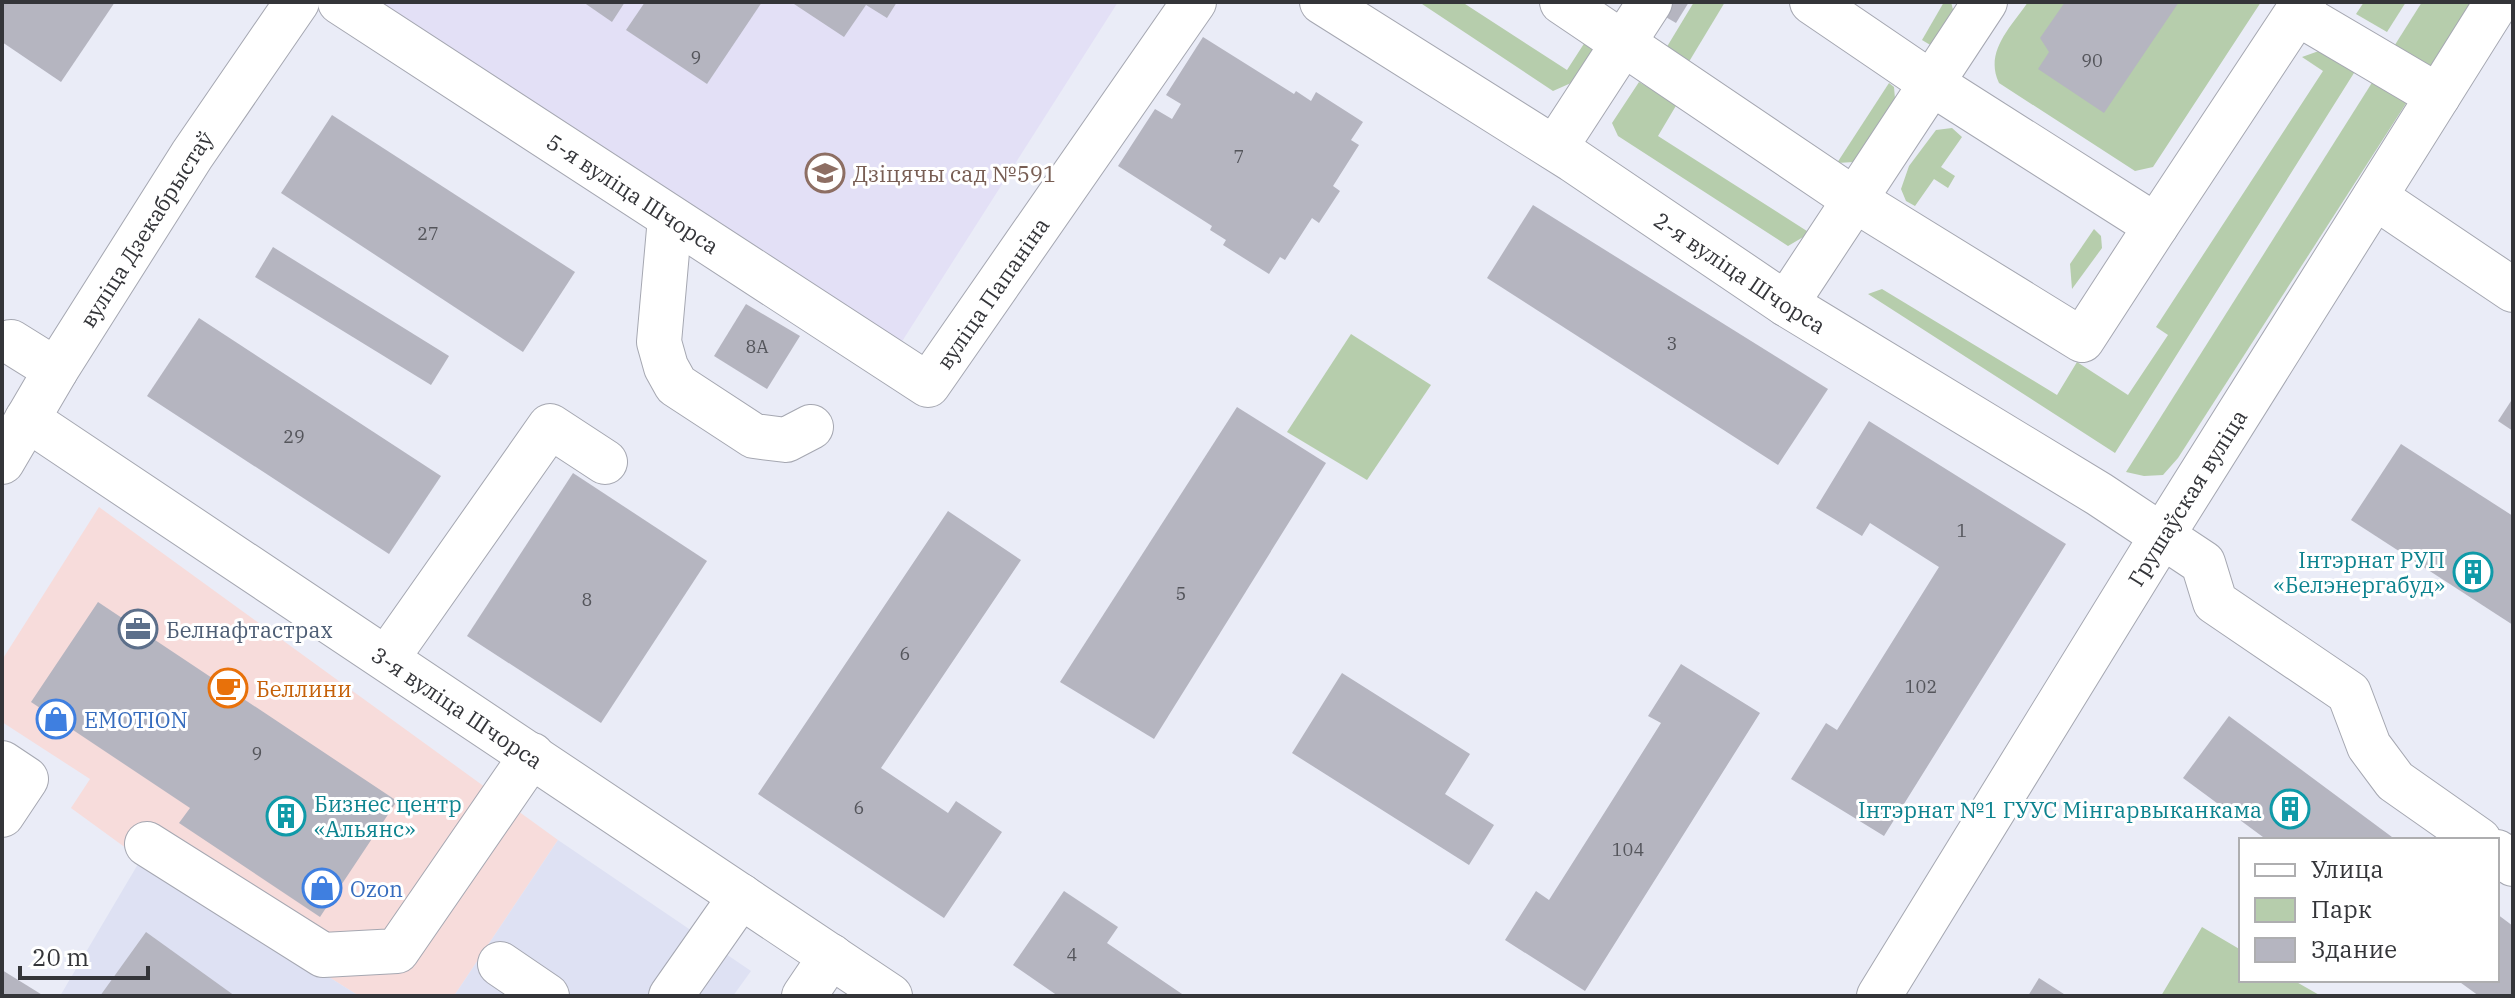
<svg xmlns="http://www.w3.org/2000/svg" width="2515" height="998" font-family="'IBM Plex Serif',serif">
<rect width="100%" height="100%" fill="#eaecf7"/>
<!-- commercial -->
<polygon fill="#f7dcdb" points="99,507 558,840 454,996 359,996 141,859 71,808 90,779 2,722 2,660"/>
<!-- built -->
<g fill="#dee1f3">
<polygon points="558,840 751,971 733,996 454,996"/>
<polygon points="141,859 359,996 60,996"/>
</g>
<!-- education -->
<polygon fill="#e3e0f6" points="379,2 1118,2 901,343"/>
<!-- green -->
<g fill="#b6cdac">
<polygon points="1419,2 1462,2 1567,70 1587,39 1593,52 1571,83 1553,91"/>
<polygon points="1694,2 1725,2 1687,65 1665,50"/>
<polygon points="1944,2 1951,2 1956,21 1937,49 1922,40"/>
<path d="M2028,2h233l-108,165 -18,4 -136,-88c-15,-31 12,-56 29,-81z"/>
<polygon points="2364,2 2406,2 2387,32 2356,14"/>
<polygon points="2422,2 2472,2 2422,79 2386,59"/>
<polygon points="2330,47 2359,65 2115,453 1868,294 1882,289 2057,395 2077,362 2128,395 2168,335 2156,327 2323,71 2302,57"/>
<polygon points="2380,70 2414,91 2178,458 2163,475 2144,476 2126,472"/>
<polygon points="1639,82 1677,104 1658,136 1810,233 1788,246 1618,136 1612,123"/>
<polygon points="1889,83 1894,87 1895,99 1854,162 1837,163"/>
<polygon points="1952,128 1962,137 1941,167 1955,176 1948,188 1934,179 1915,206 1906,201 1901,189 1909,166 1936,130"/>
<polygon points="2094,229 2101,236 2102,248 2072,289 2070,264"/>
<polygon points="1351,334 1431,385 1367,480 1287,432"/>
<polygon points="2202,927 2241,950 2241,980 2293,980 2321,996 2161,996"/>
</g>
<!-- building -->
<g fill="#b5b5c0">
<polygon points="2,2 115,2 61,82 2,42"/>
<polygon points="583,2 625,2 612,22"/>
<polygon points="645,2 762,2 707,84 626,30"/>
<polygon points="791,2 897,2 887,18 866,5 844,37"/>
<polygon points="1673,2 1689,2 1676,23 1664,16"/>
<polygon points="2065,2 2179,2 2104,113 2038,69 2049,52 2040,38"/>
<polygon points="1203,37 1294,94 1296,91 1311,101 1316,92 1363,122 1351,140 1359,145 1333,186 1340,191 1319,223 1312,218 1285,260 1280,257 1269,274 1223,245 1226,240 1210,230 1212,226 1118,166 1155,109 1172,119 1181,104 1166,95"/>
<polygon points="332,115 575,272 523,352 281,193"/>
<polygon points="1533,205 1828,389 1778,465 1487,278"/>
<polygon points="273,247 449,356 431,385 255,277"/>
<polygon points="746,304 800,336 767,389 714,356"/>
<polygon points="199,318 441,476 389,554 147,396"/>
<polygon points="2513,398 2513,431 2498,421"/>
<polygon points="1237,407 1326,463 1154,739 1060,682"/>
<polygon points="1869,421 2066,544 1884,836 1791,779 1826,723 1837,730 1939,567 1870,523 1862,536 1816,508"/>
<polygon points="2401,444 2513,516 2513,625 2351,520"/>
<polygon points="573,473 707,561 601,723 467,636"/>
<polygon points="948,511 1021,560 881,768 948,813 956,801 1002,832 944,918 758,794"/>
<polygon points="98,602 397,801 320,917 179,823 190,808 31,702"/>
<polygon points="1681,664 1760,713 1585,991 1505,940 1536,891 1549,900 1608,807 1661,723 1648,716"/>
<polygon points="1342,673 1470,754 1445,794 1494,825 1469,865 1292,753"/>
<polygon points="2229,716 2396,840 2267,840 2183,778"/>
<polygon points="1064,891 1118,927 1107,943 1185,996 1058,996 1013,965"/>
<polygon points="2497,914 2513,926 2513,996 2479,996 2457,980 2497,980"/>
<polygon points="146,932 235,996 100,996"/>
<polygon points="2,970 44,996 2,996"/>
<polygon points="2039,978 2067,996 2028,996"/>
</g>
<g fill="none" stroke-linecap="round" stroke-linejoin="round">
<!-- minor casing -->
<g stroke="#a5a7b1" stroke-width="46">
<g id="minor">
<path id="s1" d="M340,2l588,383 266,-383"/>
<path id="s2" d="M1322,2l251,158 213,144 313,190 104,69 12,39 134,91 20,53 26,35 84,59"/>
<polyline points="1562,2 1855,200 2082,340 2156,226"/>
<polyline points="1812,2 1931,83 2156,226 2304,2"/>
<polyline points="2297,13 2438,96"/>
<polyline points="1555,148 1650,2"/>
<polyline points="2375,197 2513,290"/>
<polyline points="670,218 659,342 666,367 676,385 754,436 786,440 811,427"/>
<polyline points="1786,304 1985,2"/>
<polyline points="11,342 56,370"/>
<path id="s3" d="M27,419l863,577"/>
<path id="s4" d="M2,462l54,-92 136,-215 105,-153"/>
<polyline points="387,658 550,426 605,462"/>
<polyline points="2,763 26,779 2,815"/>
<polyline points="147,844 323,955 397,951 532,755"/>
<polyline points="2497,852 2513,864"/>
<polyline points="500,964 547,996"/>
<polyline points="671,996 741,896"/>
<polyline points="804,996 831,956"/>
<path id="s5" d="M1879,996l283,-460 335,-534"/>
</g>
</g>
<!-- minor -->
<use href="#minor" stroke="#fff" stroke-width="44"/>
</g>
<!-- icons -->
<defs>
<g id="school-ring" transform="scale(2)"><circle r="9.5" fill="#fff" stroke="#8d6e63" stroke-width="1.5"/><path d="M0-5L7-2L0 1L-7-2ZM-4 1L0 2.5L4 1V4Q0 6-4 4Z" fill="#8d6e63"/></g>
<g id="building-ring" transform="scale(2)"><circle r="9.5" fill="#fff" stroke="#0f9aa8" stroke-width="1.5"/><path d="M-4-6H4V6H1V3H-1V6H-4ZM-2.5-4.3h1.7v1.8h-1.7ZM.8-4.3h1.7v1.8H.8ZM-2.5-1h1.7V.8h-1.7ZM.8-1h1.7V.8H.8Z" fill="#0f9aa8"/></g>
<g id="office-ring" transform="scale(2)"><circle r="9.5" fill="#fff" stroke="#5c6f8a" stroke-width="1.5"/><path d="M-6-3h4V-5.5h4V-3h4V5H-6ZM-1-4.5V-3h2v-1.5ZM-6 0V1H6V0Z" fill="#5c6f8a"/></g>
<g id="cafe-ring" transform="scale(2)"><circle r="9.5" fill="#fff" stroke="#e8710a" stroke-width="1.5"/><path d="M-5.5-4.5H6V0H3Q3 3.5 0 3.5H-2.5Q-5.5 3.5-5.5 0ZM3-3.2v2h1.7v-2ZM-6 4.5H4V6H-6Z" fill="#e8710a"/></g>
<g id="shop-ring" transform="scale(2)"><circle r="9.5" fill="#fff" stroke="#3f7fe0" stroke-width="1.5"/><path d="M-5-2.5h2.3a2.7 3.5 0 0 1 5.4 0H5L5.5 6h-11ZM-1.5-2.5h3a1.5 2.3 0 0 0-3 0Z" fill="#3f7fe0"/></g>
</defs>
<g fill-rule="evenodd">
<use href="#school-ring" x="825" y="173"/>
<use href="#building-ring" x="2473" y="572"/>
<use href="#office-ring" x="138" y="629"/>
<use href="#cafe-ring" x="228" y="688"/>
<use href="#shop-ring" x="56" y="719"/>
<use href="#building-ring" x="2290" y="809"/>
<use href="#building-ring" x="286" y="816"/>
<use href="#shop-ring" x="322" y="888"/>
</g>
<g text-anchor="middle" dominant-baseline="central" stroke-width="6" stroke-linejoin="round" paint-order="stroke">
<!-- number labels -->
<g font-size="18" fill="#54555b">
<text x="696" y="57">9</text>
<text x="2092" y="60">90</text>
<text x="1239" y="156">7</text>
<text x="428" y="233">27</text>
<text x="1672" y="343">3</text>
<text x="757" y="346">8А</text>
<text x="294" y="436">29</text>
<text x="1962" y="530">1</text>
<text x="1181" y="593">5</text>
<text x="587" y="599">8</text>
<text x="905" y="653">6</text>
<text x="1921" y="686">102</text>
<text x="257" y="753">9</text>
<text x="859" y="807">6</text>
<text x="1628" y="849">104</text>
<text x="1072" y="954">4</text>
</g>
<!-- education labels -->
<g font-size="22" fill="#785e54" stroke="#fff" text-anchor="start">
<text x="853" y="173">Дзіцячы сад №591</text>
</g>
<!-- street labels -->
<g font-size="22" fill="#343539" stroke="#fff">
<text stroke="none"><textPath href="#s1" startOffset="350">5-я вуліца Шчорса</textPath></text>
<text stroke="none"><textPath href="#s4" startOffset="274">вуліца Дзекабрыстаў</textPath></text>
<text stroke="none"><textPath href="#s2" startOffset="498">2-я вуліца Шчорса</textPath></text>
<text stroke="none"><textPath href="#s1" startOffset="814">вуліца Папаніна</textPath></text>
<text stroke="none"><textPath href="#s5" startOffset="586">Грушаўская вуліца</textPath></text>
<text stroke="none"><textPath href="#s3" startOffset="518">3-я вуліца Шчорса</textPath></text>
</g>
<!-- culture labels -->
<g font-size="22" fill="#0d838f" stroke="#fff" text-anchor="end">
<text x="2445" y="559">Інтэрнат РУП<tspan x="2445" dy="25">«Белэнергабуд»</tspan></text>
<text x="314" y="803" text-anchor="start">Бизнес центр<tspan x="314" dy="25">«Альянс»</tspan></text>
<text x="2262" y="809">Інтэрнат №1 ГУУС Мінгарвыканкама</text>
</g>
<!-- service labels -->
<g font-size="22" fill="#4e5e75" stroke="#fff" text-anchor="start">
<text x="166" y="629">Белнафтастрах</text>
</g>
<!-- food labels -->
<g font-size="22" fill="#c56008" stroke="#fff" text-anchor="start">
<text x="256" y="688">Беллини</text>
</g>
<!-- shop labels -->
<g font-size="22" fill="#366cbe" stroke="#fff" text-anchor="start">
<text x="84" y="719">EMOTION</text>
<text x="350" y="888">Ozon</text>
</g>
</g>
<!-- border -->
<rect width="2515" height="998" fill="none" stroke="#343539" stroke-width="8"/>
<!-- legend -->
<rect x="2239" y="838" width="260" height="144" fill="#ffffff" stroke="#aeaeb0" stroke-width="2"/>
<rect x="2255" y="864" width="40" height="12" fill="#ffffff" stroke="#aeaeb0" stroke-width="2"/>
<text x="2311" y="878" font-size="24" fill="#343539">Улица</text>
<rect x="2255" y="898" width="40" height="24" fill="#b6cdac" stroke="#aeaeb0" stroke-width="2"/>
<text x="2311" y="918" font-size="24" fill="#343539">Парк</text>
<rect x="2255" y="938" width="40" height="24" fill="#b5b5c0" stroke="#aeaeb0" stroke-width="2"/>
<text x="2311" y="958" font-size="24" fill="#343539">Здание</text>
<!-- scale -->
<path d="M20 966v12h128v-12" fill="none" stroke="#343539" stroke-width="4"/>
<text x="32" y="966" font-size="24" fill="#343539" stroke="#ffffff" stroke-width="6" paint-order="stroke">20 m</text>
</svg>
